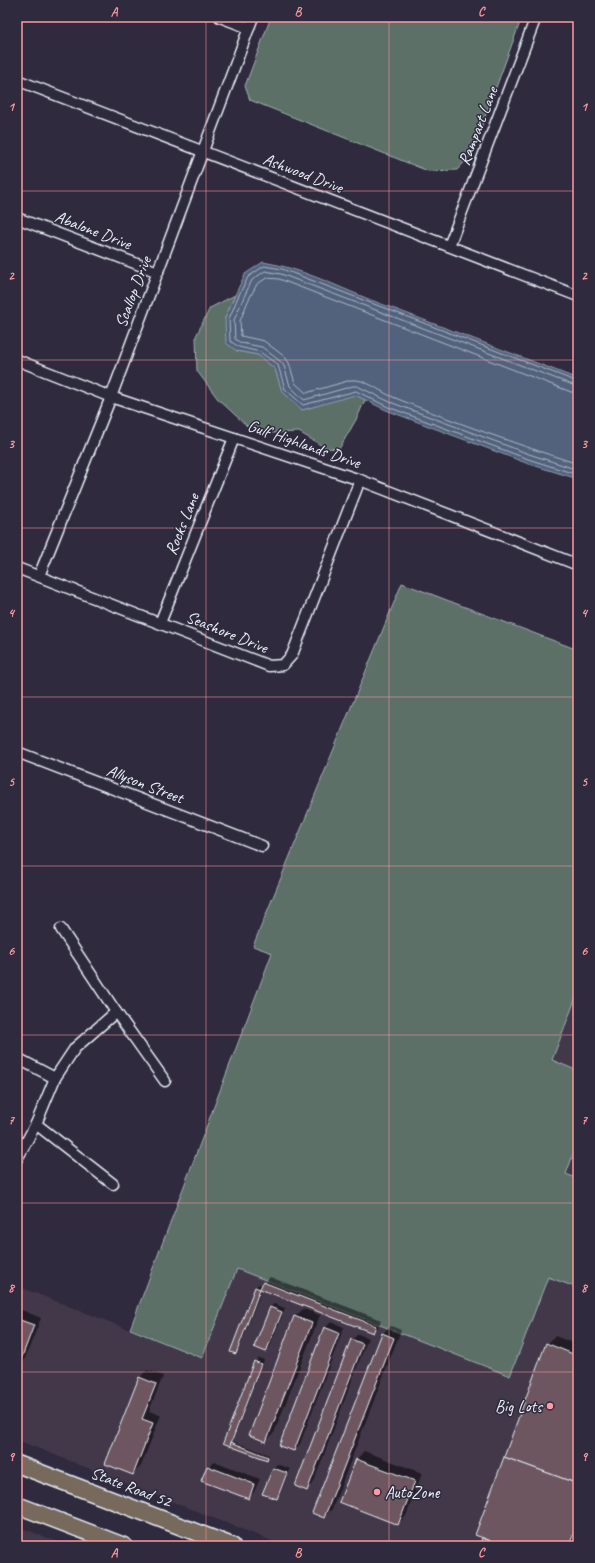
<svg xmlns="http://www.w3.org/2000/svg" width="595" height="1563" font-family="Caveat,sans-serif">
<rect width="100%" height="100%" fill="#2f2a3d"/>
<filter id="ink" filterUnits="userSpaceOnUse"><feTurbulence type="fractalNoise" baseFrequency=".025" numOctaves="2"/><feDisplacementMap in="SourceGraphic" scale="8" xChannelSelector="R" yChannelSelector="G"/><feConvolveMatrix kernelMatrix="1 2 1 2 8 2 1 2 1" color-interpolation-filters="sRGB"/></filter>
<g filter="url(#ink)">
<!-- built -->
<g fill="#423748">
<polygon points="578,992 578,1071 552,1061"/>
<polygon points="578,1141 578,1179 565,1174"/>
<polygon points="237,1269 510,1376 548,1277 578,1288 578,1546 284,1546 17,1440 17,1286 202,1358"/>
<polygon points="17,1526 69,1546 17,1546"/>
</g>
<!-- green -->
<g fill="#5b6f68" stroke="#a2b0b0">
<polygon points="271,17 522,17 471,155 457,170 428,171 250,100 245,86"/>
<polygon points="235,295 225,318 237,351 258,355 275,369 282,391 302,410 355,394 365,400 357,418 339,449 326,448 299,432 273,433 247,426 218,399 197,371 196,336 210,308"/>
<polygon points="402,583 578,650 578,992 552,1060 578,1071 578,1141 566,1174 578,1179 578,1288 548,1277 510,1376 237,1269 202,1358 130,1329 272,953 253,946"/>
</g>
<!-- water -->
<path fill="#52627c" stroke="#8e9bae" d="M263,262c38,6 73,24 108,38 69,26 138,52 207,79v100l-52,-16 -140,-53 -31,-15 -53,15 -20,-19 -7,-22 -17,-14 -21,-4 -11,-8 -1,-25 10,-23 10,-21z"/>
<!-- shadow -->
<g fill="#0007">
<polygon points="578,1029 578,1038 575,1037"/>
<polygon points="270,1277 381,1320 379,1326 373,1331 262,1289 239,1349 235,1353 255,1287 259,1284 263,1285"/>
<polygon points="274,1304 285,1308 270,1347 266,1351 270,1307"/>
<polygon points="17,1308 41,1318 17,1378"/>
<polygon points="303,1309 320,1315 274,1433 266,1441 295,1317"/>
<polygon points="331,1322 344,1327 300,1444 294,1450 325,1328"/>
<polygon points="391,1326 401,1330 332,1509 324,1517 383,1333"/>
<polygon points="358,1334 368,1338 313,1484 307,1489 352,1340"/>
<polygon points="555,1336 578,1345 578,1534 573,1546 480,1546 547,1344"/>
<polygon points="259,1358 264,1360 233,1441 269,1455 267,1459 225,1443 255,1362"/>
<polygon points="147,1370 163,1376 149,1411 161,1415 141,1466 133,1474 139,1378"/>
<polygon points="364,1451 422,1473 406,1516 398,1524 340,1501 357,1459"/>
<polygon points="214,1461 260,1479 254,1492 248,1498 208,1467"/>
<polygon points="277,1464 290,1469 280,1494 277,1498 264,1493 274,1468"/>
</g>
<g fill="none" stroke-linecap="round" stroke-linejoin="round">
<!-- shore -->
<g stroke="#acb8c6" stroke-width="1">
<polyline points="578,382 282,269 264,266 248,277 238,297 229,319 230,341 239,347 260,352 278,365 285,389 303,405 356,391 388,407 528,459 578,475"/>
<polyline points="578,387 281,274 265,271 252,280 243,299 234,320 235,339 241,343 262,347 281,362 284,366 290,386 304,400 353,386 357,386 390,402 529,454 578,470"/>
<path d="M578,393l-7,-1 -292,-113 -12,-1 -10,6 -9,17 -8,20 1,15 23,5 21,16 4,6 6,20 11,10 45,-13c14,-2 29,12 42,17 61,25 123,47 185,67"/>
</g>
</g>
<!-- building -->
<g fill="#6d5660" stroke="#e8f1f8">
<polygon points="263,1282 376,1326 373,1333 260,1289"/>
<polygon points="255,1287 260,1289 236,1354 230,1352"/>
<polygon points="270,1307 282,1312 266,1352 254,1347"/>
<polygon points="294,1316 312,1323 266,1442 249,1435"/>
<polygon points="17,1319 34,1325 17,1370"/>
<polygon points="324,1327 339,1333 294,1451 279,1446"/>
<polygon points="382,1333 394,1338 324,1518 312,1513"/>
<polygon points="351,1339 363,1344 307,1491 295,1486"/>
<polygon points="546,1343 578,1356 578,1484 504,1457"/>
<polygon points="254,1361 261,1364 230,1446 223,1443"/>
<polygon points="139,1377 156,1384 142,1419 153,1423 133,1475 105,1464"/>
<polygon points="231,1442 268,1457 267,1460 230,1446"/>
<polygon points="504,1457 578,1484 578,1522 569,1546 505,1546 475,1535"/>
<polygon points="356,1459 415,1481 398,1525 339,1502"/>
<polygon points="207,1466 254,1484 249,1499 201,1481"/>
<polygon points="273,1468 287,1473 277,1499 262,1494"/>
<polygon points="482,1538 504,1546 479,1546"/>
</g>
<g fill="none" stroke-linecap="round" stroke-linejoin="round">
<!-- minor casing -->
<g stroke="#e8f1f8" stroke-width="13">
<g id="minor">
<polyline points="220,17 249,28"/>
<polyline points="17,80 578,296"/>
<polyline points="17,218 158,272"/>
<polyline points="449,246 536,17"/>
<polyline points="17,360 111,397 360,480 578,565"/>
<polyline points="17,568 269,666 283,665 292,655 360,480"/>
<polyline points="39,576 111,397 253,17"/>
<polyline points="160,623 234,438"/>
<polyline points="17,752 262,846"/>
<polyline points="61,929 116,1012 165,1081"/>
<polyline points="17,1058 55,1078"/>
<polyline points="36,1124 113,1184"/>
<polyline points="17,1159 36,1124 55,1078 75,1048 116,1012"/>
</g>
</g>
<!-- primary casing -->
<g stroke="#e8f1f8" stroke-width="19">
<g id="primary">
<polyline points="17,1464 232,1546"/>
<polyline points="17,1505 124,1546"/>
</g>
</g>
<!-- minor -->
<use href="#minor" stroke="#2f2a3d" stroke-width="10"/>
<!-- primary -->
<use href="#primary" stroke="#77695c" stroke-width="16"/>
</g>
</g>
<!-- grid -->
<path fill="none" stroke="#ff9aa2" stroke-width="1" stroke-opacity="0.55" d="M206,17v1529M389,17v1529M17,191h561M17,360h561M17,528h561M17,697h561M17,866h561M17,1035h561M17,1203h561M17,1372h561"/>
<!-- markers -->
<g fill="#ff9aa2" stroke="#2f2a3d" stroke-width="1.5">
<circle cx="550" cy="1406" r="4"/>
<circle cx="377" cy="1492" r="4"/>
</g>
<g text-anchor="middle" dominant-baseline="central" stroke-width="3" stroke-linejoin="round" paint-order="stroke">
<!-- street labels -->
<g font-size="17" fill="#e8f1f8" stroke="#2f2a3d">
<text transform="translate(478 126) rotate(-69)">Rampart Lane</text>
<text transform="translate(303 173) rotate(21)">Ashwood Drive</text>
<text transform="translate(93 230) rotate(21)">Abalone Drive</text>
<text transform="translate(133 292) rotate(-69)">Scallop Drive</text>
<text transform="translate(304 444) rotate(19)">Gulf Highlands Drive</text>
<text transform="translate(182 524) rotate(-68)">Rocks Lane</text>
<text transform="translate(227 632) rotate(22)">Seashore Drive</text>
<text transform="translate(145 784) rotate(21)">Allyson Street</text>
<text transform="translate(131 1487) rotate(21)">State Road 52</text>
</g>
<!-- poi labels -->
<g font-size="17" fill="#e8f1f8" stroke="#2f2a3d" text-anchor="end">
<text x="542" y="1406">Big Lots</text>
<text x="385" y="1492" text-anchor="start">AutoZone</text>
</g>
</g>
<!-- margin -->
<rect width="595" height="1563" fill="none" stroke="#2f2a3d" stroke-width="44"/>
<rect x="22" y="22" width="551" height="1519" fill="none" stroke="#ff9aa2" stroke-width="1.5"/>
<g font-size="13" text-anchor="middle" font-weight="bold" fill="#ff9aa2">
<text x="114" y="16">A</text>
<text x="298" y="16">B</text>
<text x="481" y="16">C</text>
<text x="11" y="111">1</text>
<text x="584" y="111">1</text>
<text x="11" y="280">2</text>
<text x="584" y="280">2</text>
<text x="11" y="448">3</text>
<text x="584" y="448">3</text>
<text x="11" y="617">4</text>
<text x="584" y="617">4</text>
<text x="11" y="786">5</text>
<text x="584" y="786">5</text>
<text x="11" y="955">6</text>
<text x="584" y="955">6</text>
<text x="11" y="1124">7</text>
<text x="584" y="1124">7</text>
<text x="11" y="1292">8</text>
<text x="584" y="1292">8</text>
<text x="11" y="1461">9</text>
<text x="584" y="1461">9</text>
<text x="114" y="1557">A</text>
<text x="298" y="1557">B</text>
<text x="481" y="1557">C</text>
</g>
</svg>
